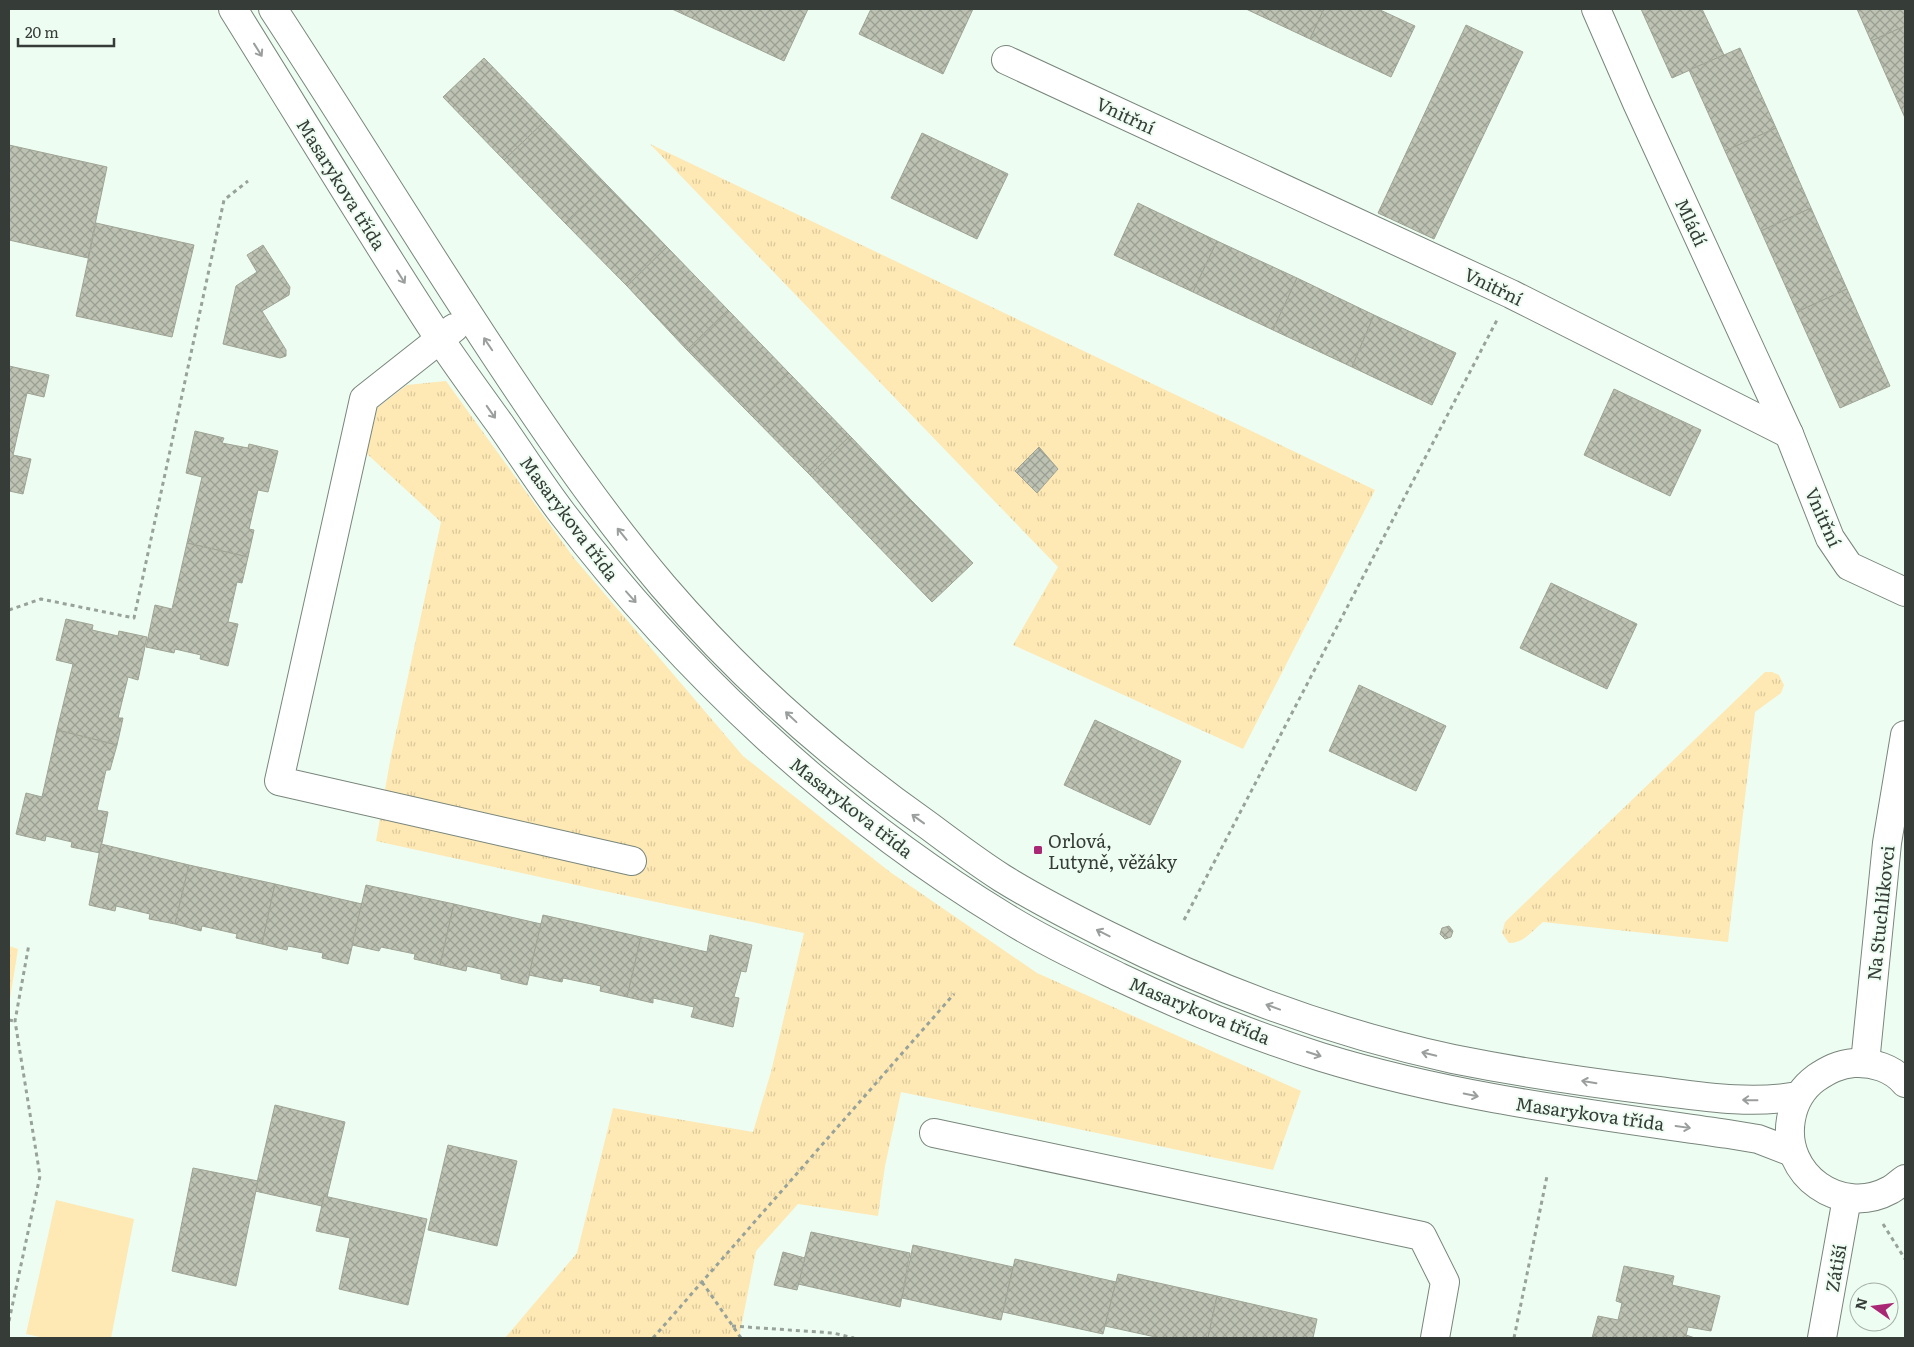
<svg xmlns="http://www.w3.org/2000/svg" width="1914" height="1347" font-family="Literata,serif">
<defs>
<pattern id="grass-tufts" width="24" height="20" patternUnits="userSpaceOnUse" patternTransform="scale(1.25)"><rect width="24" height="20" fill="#fee8b3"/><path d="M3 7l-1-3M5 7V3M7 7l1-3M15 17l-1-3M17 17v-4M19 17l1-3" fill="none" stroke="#dac89b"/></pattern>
<pattern id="building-cross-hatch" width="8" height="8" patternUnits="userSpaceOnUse" patternTransform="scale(1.25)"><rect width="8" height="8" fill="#bdc2b3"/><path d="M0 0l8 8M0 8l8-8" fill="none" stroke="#9a9f93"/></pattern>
</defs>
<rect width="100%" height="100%" fill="#eefdf2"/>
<!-- grass -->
<g fill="url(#grass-tufts)">
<polygon points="650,144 1375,490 1243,749 1013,645 1058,567"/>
<polygon points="446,381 574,558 743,756 890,872 1037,973 1301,1091 1273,1170 901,1092 885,1166 878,1216 798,1204 756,1251 739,1338 505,1338 577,1253 613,1108 753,1132 771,1072 804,933 599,890 376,841 391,756 441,522 366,453 377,408 407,385"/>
<path d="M1765,672h7l7,3 5,10 -3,8 -26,19 -27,230 -185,-20c-10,8 -20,22 -34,21l-7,-10 3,-11z"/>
<polygon points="9,946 18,949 9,1005"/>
</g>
<!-- pitch -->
<polygon fill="#fee8b3" points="56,1200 134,1219 111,1338 45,1338 26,1334"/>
<!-- building -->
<g fill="url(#building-cross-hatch)" stroke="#9fa495">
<polygon points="672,9 808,9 784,61"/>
<polygon points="871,9 973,9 943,74 859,34"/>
<polygon points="1246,9 1324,9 1310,39"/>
<polygon points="1324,9 1378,9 1415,26 1391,77 1310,39"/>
<polygon points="1641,9 1702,9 1724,55 1672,78"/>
<polygon points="1857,9 1905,9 1905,26 1871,41"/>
<polygon points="1466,25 1523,52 1434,239 1378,213"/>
<polygon points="1905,26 1905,118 1871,41"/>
<polygon points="1740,48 1776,128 1725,151 1689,70"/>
<polygon points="484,58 545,121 504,160 443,97"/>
<polygon points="545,121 606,184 565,223 504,160"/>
<polygon points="1776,128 1811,208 1761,231 1725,151"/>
<polygon points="922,133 1008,174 977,239 891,198"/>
<polygon points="9,145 107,167 88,258 9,240"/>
<polygon points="606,184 667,247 627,286 565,223"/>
<polygon points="1138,203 1217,241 1193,292 1114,255"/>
<polygon points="1811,208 1847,289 1797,312 1761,231"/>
<polygon points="96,223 194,245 172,337 76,316"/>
<polygon points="1217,241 1297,278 1273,330 1193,292"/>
<polygon points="263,245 290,287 289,295 262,311 286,350 286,356 280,358 223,344 236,286 257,272 247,255"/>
<polygon points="667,247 728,310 687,350 627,286"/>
<polygon points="1297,278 1374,315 1352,367 1273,330"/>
<polygon points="1847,289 1890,386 1840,408 1797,312"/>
<polygon points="728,310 789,373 748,412 687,350"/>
<polygon points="1374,315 1456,353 1432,405 1352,367"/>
<polygon points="9,366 49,375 44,397 27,393 13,455 31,459 23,494 9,491"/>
<polygon points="789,373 850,436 810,475 748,412"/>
<polygon points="1614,389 1701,430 1670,496 1584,455"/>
<polygon points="195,431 224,438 222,443 248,448 249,444 278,451 268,492 258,490 249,529 254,530 248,557 187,543 202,477 186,473"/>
<polygon points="850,436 911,500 871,539 810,475"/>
<polygon points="1039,447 1058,469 1037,493 1015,471"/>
<polygon points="911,500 973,563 932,602 871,539"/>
<polygon points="187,543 248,557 242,583 237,582 228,622 238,624 228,666 200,659 201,655 175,649 174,653 146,647 155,605 172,609"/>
<polygon points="1551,583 1637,624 1607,689 1520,648"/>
<polygon points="66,619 93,625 92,630 118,636 119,631 147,637 138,680 128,677 118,718 123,718 117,745 57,730 73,664 56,660"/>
<polygon points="1359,685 1446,726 1416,791 1329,751"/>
<polygon points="1095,720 1181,761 1150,825 1064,785"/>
<polygon points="57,730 117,745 110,770 106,770 97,810 108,812 100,853 71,847 72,842 46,836 45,841 16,834 26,793 42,797"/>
<polygon points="101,844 189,865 175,924 149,919 150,914 116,906 115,911 89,905"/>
<polygon points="189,865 275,884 262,944 236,938 237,934 202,926 201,931 175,924"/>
<polygon points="275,884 362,904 348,964 322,958 323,953 288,946 287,950 262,944"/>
<polygon points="366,885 454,904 440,965 414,959 415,954 381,947 379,951 352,945"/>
<polygon points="454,904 541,924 527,985 501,979 501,974 467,966 466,971 440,965"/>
<polygon points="543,915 641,937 627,997 600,991 601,986 563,978 562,982 529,975"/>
<polygon points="1449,926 1453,931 1451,937 1445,939 1440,934 1442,928"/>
<polygon points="710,935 752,945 746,972 741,971 734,997 739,998 733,1027 691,1017 694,1007 653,998 653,1003 627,997 641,937 707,952"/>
<polygon points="275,1105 345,1122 327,1197 324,1196 322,1206 255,1191"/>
<polygon points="448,1145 517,1161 497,1246 428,1230"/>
<polygon points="193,1168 258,1181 236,1286 172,1271"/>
<polygon points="324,1196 427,1219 408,1305 339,1289 350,1238 316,1231"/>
<polygon points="811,1232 910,1253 900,1307 798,1284"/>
<polygon points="913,1245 1013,1267 1001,1320 902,1298"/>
<polygon points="783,1252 805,1258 797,1290 774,1285"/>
<polygon points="1015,1259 1116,1282 1103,1334 1003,1312"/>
<polygon points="1624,1266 1674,1276 1672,1285 1720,1296 1711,1331 1688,1327 1686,1335 1695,1338 1592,1338 1598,1316 1618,1320 1622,1303 1616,1301"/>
<polygon points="1118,1274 1217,1296 1208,1338 1160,1338 1105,1326"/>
<polygon points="1217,1296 1317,1319 1313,1338 1208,1338"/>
</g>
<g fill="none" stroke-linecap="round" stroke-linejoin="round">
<!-- minor casing -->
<g stroke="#78867c" stroke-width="30">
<g id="minor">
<path d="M233,9c68,109 134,219 204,326 20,30 42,60 63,89 21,30 40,60 62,89 122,159 272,300 443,404 37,23 75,41 114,60 65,31 132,58 202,80 133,41 270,57 407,77l30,5 34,13"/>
<path d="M273,9c76,116 149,236 226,352 51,77 104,154 164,225 78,91 168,171 266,240 24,18 48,36 73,52 34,21 69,39 105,57 110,55 226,98 346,124 65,13 131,23 197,31 49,6 99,15 148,6"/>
<polyline points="1596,9 1637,103 1789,434"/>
<polyline points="1006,60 1511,294 1789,434 1830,538 1849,566 1905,592"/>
<polyline points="454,328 364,399 279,781 632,861"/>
<polyline points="1865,1063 1887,843 1905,735"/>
<path d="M1905,1083c-12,-15 -33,-21 -51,-20 -15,1 -26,7 -38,15 -15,11 -22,24 -25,41 -10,56 50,98 99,71 6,-3 10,-8 15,-11"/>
<polyline points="934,1133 1422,1236 1445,1282 1435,1338"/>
<polyline points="1822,1338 1847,1198"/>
</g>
</g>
<!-- path -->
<g stroke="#97a29a" stroke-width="3" stroke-dasharray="4 4" stroke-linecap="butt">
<polyline points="9,610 41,599 134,618 224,200 248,181"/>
<polyline points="1184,920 1497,320"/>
<polyline points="9,1020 15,1021"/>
<polyline points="1883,1224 1905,1259"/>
<polyline points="702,1282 741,1338"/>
<polyline points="9,1321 40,1176 15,1021 29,944"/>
<polyline points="732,1326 833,1333 854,1338"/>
<polyline points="653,1338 954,994"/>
<polyline points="1514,1338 1547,1176"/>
</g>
<!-- minor -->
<use href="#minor" stroke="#fff" stroke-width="28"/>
</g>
<!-- one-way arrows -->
<defs><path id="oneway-shaft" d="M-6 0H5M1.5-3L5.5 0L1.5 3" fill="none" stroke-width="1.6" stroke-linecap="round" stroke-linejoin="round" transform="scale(1.25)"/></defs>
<g stroke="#9a9e9c">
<use href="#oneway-shaft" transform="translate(258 50) rotate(58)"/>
<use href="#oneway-shaft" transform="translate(401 277) rotate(58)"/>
<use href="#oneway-shaft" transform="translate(488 344) rotate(-124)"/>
<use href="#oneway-shaft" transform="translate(491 412) rotate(55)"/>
<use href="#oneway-shaft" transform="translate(622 534) rotate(-129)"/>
<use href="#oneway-shaft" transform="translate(631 597) rotate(48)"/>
<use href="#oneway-shaft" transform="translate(791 717) rotate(-137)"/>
<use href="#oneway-shaft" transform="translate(918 819) rotate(-144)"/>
<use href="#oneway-shaft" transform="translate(1103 933) rotate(-153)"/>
<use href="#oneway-shaft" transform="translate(1273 1007) rotate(-160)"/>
<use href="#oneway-shaft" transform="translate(1314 1054) rotate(18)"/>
<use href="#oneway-shaft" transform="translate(1429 1054) rotate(-167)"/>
<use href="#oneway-shaft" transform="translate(1589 1082) rotate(-171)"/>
<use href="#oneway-shaft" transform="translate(1471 1095) rotate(12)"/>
<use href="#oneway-shaft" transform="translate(1750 1100) rotate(-179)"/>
<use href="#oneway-shaft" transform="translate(1683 1127) rotate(8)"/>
</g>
<!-- markers -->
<rect fill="#a92775" stroke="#eefdf2" stroke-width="2" x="1033" y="845" width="10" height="10" rx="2.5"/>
<g text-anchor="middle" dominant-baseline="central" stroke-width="4" stroke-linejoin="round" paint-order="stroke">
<!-- street labels -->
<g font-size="18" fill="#363c38" stroke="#eefdf2">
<text transform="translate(1126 115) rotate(25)">Vnitřní</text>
<text transform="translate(342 184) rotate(58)">Masarykova třída</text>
<text transform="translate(1692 222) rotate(65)">Mládí</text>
<text transform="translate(1494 286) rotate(26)">Vnitřní</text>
<text transform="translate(1824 517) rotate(66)">Vnitřní</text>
<text transform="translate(570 518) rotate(53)">Masarykova třída</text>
<text transform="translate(852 807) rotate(38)">Masarykova třída</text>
<text transform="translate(1880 913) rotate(-84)">Na Stuchlíkovci</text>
<text transform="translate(1200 1010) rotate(22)">Masarykova třída</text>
<text transform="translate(1590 1113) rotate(8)">Masarykova třída</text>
<text transform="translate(1835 1268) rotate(-80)">Zátiší</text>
</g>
<!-- poi labels -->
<g font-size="18" fill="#363c38" stroke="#eefdf2" text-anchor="start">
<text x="1048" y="840">Orlová,<tspan x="1048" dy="21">Lutyně, věžáky</tspan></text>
</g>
</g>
<!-- border -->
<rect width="1914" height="1347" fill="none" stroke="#363c38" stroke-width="20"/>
<!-- north arrow -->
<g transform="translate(1874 1307) rotate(284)"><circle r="24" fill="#eefdf2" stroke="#a4b0a8"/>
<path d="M0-4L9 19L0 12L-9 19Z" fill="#a92775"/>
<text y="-8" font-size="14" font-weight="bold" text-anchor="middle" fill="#363c38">N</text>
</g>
<!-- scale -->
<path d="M18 38v8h96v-8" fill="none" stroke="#363c38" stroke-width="2.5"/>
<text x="25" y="38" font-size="15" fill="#363c38" stroke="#eefdf2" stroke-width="4" paint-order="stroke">20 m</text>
</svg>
